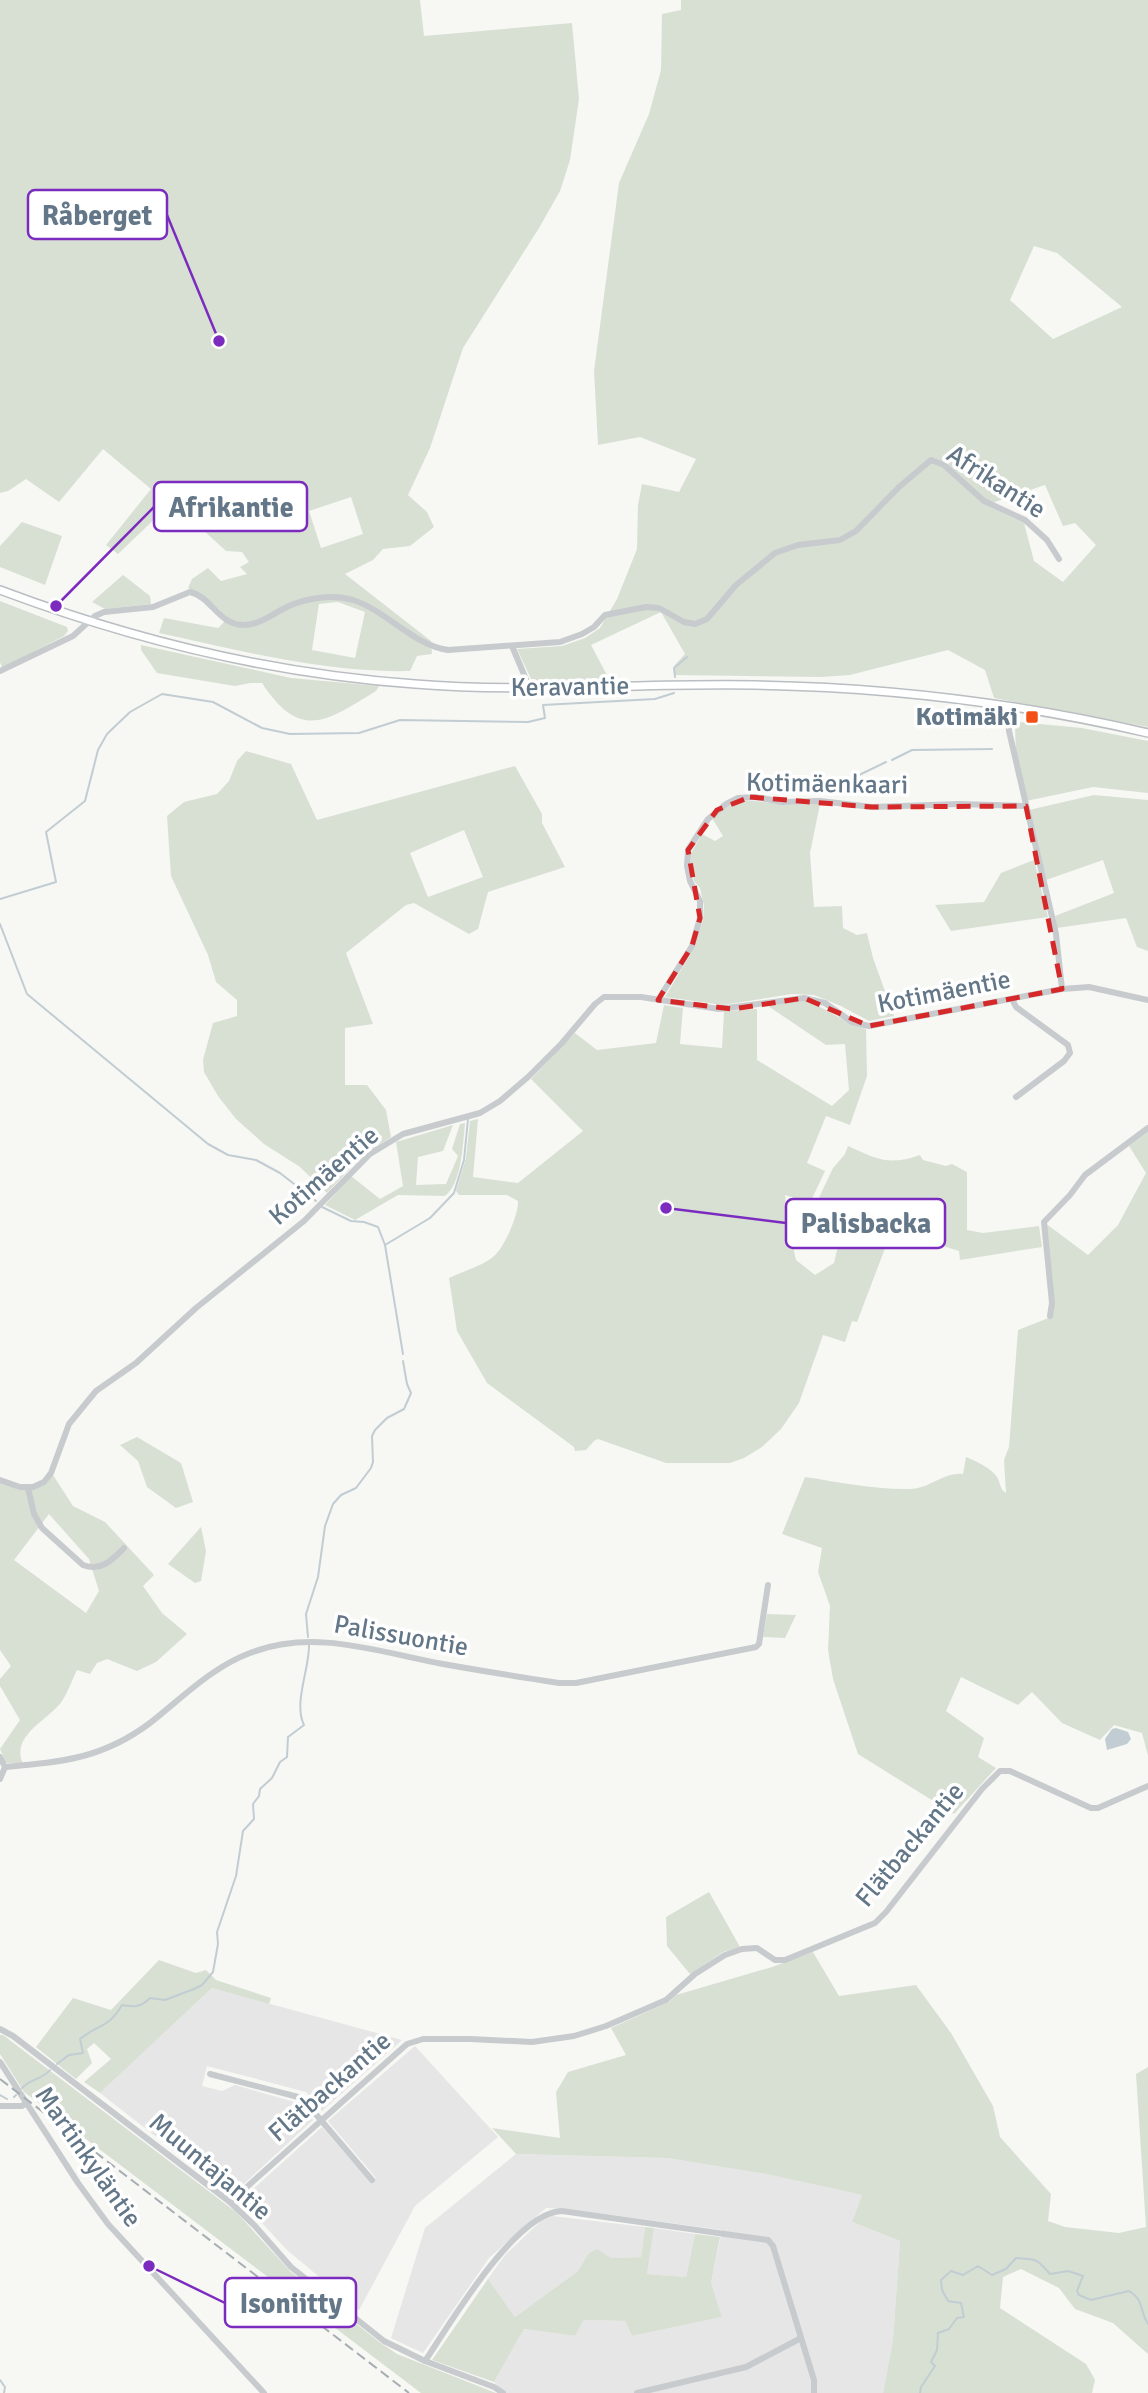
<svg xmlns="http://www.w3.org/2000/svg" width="1148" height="2393" font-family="Signika,sans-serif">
<rect width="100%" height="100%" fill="#f7f7f4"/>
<!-- built -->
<g fill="#e5e6e5">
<polygon points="212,1988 402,2040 322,2111 306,2092 207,2066 202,2086 222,2091 235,2085 298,2103 313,2120 234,2193 227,2192 100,2093"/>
<polygon points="415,2046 498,2137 415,2206 359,2310 287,2250 241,2200 322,2127 371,2183 376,2178 328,2121"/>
<polygon points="516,2154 667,2158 766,2174 862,2195 852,2222 900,2241 893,2340 883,2393 504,2393 494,2382 524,2329 575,2336 584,2320 625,2321 632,2336 722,2317 711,2283 722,2230 569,2209 546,2208 489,2258 423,2353 391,2338 425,2228"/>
<polygon points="552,2216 645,2227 641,2257 611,2258 588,2254 578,2271 515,2317 488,2279 505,2255 541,2221"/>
<polygon points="654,2228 695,2234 686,2277 647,2274"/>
</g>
<!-- green -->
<g fill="#d8e0d4" fill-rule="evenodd">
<path d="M0,0h420l4,36 148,-13 7,76 -9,61 -10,31 -21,37 -76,120 -33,100 -22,47 19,17 7,15 -24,19 -27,3 -10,11 -28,14 86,67 1,13 -15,2 -7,15c-84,2 -169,-20 -251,-38l5,-15 54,10 9,-9 -26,-24 -13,-7 4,-9 16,-11 13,13 26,-7 -7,-7 9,-5 -7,-10 -16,-1 -45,-41 -13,-23 -12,9 7,15 -45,43 -12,-9 45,-56 -48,-40 -44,53 -33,-23 -18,12 -8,2zM351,497l12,37 -42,14 -12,-37zM338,602l27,10 -10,46 -43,-8 7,-46z"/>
<path d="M681,0h467v727l-154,-29 -9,-28 -37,-20 -98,25 -29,2 -147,-2v-9l11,-12 -24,-42 -70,33 18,34 -76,4 -16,-34 45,-3 23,-8 15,-10 17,-29 20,-50 1,-44 4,-21 37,8 17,-33 -56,-22 -42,8 -4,-74 25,-188 30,-69 12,-44 1,-56 19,-4zM1034,246l23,7 65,54 -69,32 -43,-39zM1045,485l18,41 12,-3 21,22 -33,37 -29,-21 -10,-38 -38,-18z"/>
<polygon points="22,522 62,536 45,585 0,567 0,546"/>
<polygon points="123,575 150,596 151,604 105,609 92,602"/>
<polygon points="0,601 67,627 68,631 64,636 2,668 0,662"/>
<path d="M141,645l150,33 88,8 -3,5c-50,31 -76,50 -114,-8h-12l-15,3 -78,-13 -16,-23z"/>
<polygon points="1019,722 1082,728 1148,741 1148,793 1093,787 1026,801 1016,755 1015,726"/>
<path d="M246,751l45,13 26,56 198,-54 27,48v9l23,44 -77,25 -10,37 -9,5 -55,-31 -8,2 -60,48 27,71 -28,4v57h22l19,25 5,27 -31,21 -33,35 -27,-26 -36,-23 -28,-25 -18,-23 -14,-24 -1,-12 10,-37 24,-7v-16l-21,-18 -8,-27 -37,-79 -4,-60 17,-14 33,-8 12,-13 8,-20zM464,830l19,47 -55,20 -18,-44z"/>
<polygon points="1094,795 1148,800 1148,951 1137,947 1126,918 1057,928 1055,916 1114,893 1103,860 1046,880 1029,810"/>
<polygon points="739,801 755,801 788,805 820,804 810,853 814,907 842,906 843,928 857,935 867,933 873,958 894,1016 869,1021 841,1006 814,995 792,994 723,1005 665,997 694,948 703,920 704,906 700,888 694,881 689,857 702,834 715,841 723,836 712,818 727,807"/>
<polygon points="1034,860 1048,917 951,931 935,905 984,902 1001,873"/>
<path d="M806,1001c21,7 38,22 60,28l1,47 -17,49 -24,-9 -19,47 18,8 -15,32 -25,-8 3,30 8,35 19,15 19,-12 8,-34 -4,-17 -22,-8 17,-36 12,-14 3,-8c28,13 41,20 72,9l3,5 23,6 6,-2 15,8v58l16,3 56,-7 3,21 -82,13 -1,-9 -67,-21 -35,92 -5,-1 -7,21 -22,-7 -24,68 -18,26 -19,18 -18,11 -14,5h-64l-68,-24 -4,2 -8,9 -11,1 -1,-4 -87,-64 -30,-52 -8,-53c14,-7 34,-12 45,-22 10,-8 25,-42 24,-55l-11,-6h-48l-3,-4 10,-33 4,-37 8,-2 -5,58 45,6 65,-52 -52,-52 44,-46 22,17 59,-7 8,-38 19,3 -3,36 42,4 2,-37 33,-2v51l75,46 17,-16 -4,-46 -19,1 -58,-39 12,-4z"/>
<path d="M465,1123c-2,20 -3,60 -20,73l-47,-1 -43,25 -30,-15 26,-29 29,23 23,-13 -7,-44 57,-17 -10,26 -25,6 -2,28 30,-1 12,-28 -6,-7 8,-25z"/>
<path d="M1148,1132v624l-6,-23 -28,-8 -14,15 -38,-17 -30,-31 -14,13 -57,-28 -15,34 38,27 -6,19 18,11 -42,46 -96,-60 -25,-75 -5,-29 2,-44 -12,-34 4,-24 -40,-14 23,-57c34,5 71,13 105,12 20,0 33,-17 53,-15l3,-17c10,4 25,11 31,20 4,7 2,11 9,16l-2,-33 5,-13 9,-117 33,-13 -6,-94 43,32 30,-30 28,-52 -17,-27z"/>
<polygon points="137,1437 181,1463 193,1502 176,1508 147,1487 138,1461 120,1445"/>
<path d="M53,1475l20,31 32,16 49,53 -11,11 19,27 25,21 -31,28 -19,9 -30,-12 -10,4 -7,11 -13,-4c-5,10 -9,22 -15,31 -14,20 -52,34 -39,63l-17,-1 -6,-14 20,-29 -20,-34v-7l11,-13 -11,-16v-168c22,5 37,15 53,-7zM49,1514l40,45 10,32 -13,22 -72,-53z"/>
<polygon points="201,1527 206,1551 201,1581 195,1583 168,1564"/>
<polygon points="767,1614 796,1615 785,1638 763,1637"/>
<polygon points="709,1892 740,1947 723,1952 690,1974 667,1946 666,1917"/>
<polygon points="813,1952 839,1996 916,1985 951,2033 993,2106 1000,2137 1051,2194 1048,2221 1065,2227 1119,2233 1146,2227 1136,2074 1148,2067 1148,2354 1113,2323 1075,2309 1059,2288 1021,2269 1003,2277 1000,2308 1086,2364 1095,2380 1092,2393 883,2393 893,2340 900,2241 852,2222 862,2195 766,2174 667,2158 516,2154 492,2128 560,2138 556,2092 568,2072 626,2055 611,2028 669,2002 676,1995 772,1967"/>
<polygon points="159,1960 196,1973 206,1970 216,1980 271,1998 269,2004 212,1988 100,2093 84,2082 111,2059 94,2043 87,2049 92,2063 76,2079 36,2047 73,1998 111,2010"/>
<polygon points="0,2035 3,2035 236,2212 290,2271 378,2341 397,2354 496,2393 421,2393 24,2092 0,2054"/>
<polygon points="645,2227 654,2228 647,2274 686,2277 695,2234 720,2237 711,2283 722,2317 632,2336 625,2321 584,2320 575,2336 524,2329 494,2382 432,2360 488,2279 515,2317 578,2271 588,2254 597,2249 611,2258 641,2257"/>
</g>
<!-- water -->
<polygon fill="#c1cdd2" points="1116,1728 1128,1732 1131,1739 1127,1744 1107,1750 1105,1739 1112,1729"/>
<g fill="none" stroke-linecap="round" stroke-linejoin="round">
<!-- stream -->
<g stroke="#c1cdd2" stroke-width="2">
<polyline points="675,677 674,668 687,657"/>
<polyline points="892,760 912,750 992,749"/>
<polyline points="857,776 886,762"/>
<polyline points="0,899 56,882 46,832 85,801 98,750 107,734 130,712 162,694 213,702 262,728 290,734 359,733 400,720 528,722 545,718 543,705 655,699 674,693"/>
<polyline points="0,924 27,994 208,1144 228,1155 256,1160 280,1173 316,1201"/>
<polyline points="322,1207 351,1221 364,1222 378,1227 385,1245 403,1354"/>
<polyline points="385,1245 430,1218 454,1193 464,1160 468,1119"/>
<polyline points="308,1637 306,1614 318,1577 325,1526 333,1504 341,1495 356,1488 371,1468 373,1462 372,1436 375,1430 387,1418 404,1409 411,1393 407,1384 403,1361"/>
<path d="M57,2064l12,-9 14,-2 -3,-14c17,-14 29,-11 42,-34 12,2 18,3 28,-7l15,2 29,-11 8,-4 11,-13 5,-28 -1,-12 19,-56 7,-45 11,-12 -1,-15 6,-8 1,-7 12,-11 8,-16 7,-5 1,-20 16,-12c-11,-22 6,-57 5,-81"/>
<path d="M22,2088c8,-9 21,-9 28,-18"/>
<polyline points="0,2095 7,2099"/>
<polyline points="14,2097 16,2095"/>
<polyline points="0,2380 5,2387 4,2393"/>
<path d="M920,2393l1,-6 14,-21 -4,-4 6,-12 1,-17 11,-4 8,-11 7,-1 -3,-14 -13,-2 -6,-11 -1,-10 10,-9 12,4 15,-9 14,9 14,-6 10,-11c23,2 20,0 34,16l18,-3 15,5 -6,15 2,4 12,5 38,-9c16,10 10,19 19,33"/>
</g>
<!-- major casing -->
<g stroke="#babec2" stroke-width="10">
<path id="major" d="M0,590c133,50 273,84 415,94 113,9 226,-1 339,1 132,2 265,18 394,48"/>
</g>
<!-- minor -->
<g stroke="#c7cbce" stroke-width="6">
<polyline points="512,646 528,684 527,689"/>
<path d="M0,671l73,-35 22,-20 9,-4 49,-5 37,-15c22,5 28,33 54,33 16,0 31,-13 45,-19 18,-8 44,-12 64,-6 34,11 60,45 95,50l112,-8 22,-8 12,-7 11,-12 41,-8 13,1 25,14 11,2 12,-5 29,-34 39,-32 23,-8 42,-5 16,-9 43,-44 32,-27 13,5 40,36 41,19 22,20 12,19"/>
<polyline points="1062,989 1089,987 1148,1000"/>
<polyline points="1012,999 1016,1007 1068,1045 1070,1053 1064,1061 1016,1097"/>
<polyline points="658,1000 692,946 700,918 700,901 690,881 687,866 688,850 708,819 726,804 738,798 756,797 782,802 820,801 872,807 960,804 1026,806"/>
<polyline points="1050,1316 1052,1303 1044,1222 1070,1195 1085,1175 1148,1128"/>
<polyline points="0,1480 20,1487 33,1487 44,1482 51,1473 69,1424 96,1391 136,1363 196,1308 304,1221 370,1154 403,1134 480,1113 500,1101 528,1077 562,1043 595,1004 604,997 641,997 719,1009 804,998 825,1003 852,1022 869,1026 1062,989 1056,934 1009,731 1008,706"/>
<path d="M28,1488l6,26 8,14 41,37c18,7 29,-5 41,-17"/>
<polyline points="0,1757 5,1767 0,1779"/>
<path d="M5,1767c56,-5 97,-8 145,-44 32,-25 62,-56 100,-70 64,-25 128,-1 193,11 39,7 77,13 116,19h17l180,-36 3,-3 9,-59"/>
<polyline points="0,2029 13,2036 230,2202 255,2226 291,2267 384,2341 425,2361 494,2387 503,2393"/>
<polyline points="0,2062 78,2183 108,2224 264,2393"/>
<polyline points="210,2074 302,2098 372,2180"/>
<polyline points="0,2106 22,2106 26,2103"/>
<polyline points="230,2202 407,2044 423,2039 470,2039 532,2042 574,2036 606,2026 666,2000 695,1974 725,1955 742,1949 757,1948 775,1960 785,1960 875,1923 886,1912 982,1789 1000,1771 1010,1771 1091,1808 1098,1808 1148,1786"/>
<path d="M425,2361c25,-37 90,-149 137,-150l206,29 5,6 41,134v13"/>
<polyline points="637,2393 746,2367 801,2338"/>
</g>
<!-- major -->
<use href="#major" stroke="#fff" stroke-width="7"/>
<!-- rail -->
<polyline stroke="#a6adb3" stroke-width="2" stroke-dasharray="10 5" stroke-linecap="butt" points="0,2079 409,2393"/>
</g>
<!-- marked area -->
<path fill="none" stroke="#d62828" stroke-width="5" stroke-dasharray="14 9" stroke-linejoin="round" d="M750,797l122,10 154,-1 36,183 -193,37 -65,-28 -71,11 -75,-9 34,-54 8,-28 -12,-68 29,-40z"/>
<!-- markers -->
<rect fill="#f35018" stroke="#fff" stroke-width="2.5" x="1025" y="710" width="14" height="14" rx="3.5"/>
<g text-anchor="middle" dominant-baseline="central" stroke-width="7" stroke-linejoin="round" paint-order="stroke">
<!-- street labels -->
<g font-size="26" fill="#637788" stroke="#fff">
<text transform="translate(996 482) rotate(33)">Afrikantie</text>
<text transform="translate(570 687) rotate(-1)">Keravantie</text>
<text transform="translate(827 784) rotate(1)">Kotimäenkaari</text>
<text transform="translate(944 992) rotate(-11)">Kotimäentie</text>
<text transform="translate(324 1176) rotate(-41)">Kotimäentie</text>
<text transform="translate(401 1636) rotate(10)">Palissuontie</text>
<text transform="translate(910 1845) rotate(-50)">Flätbackantie</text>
<text transform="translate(330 2087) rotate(-41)">Flätbackantie</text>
<text transform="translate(88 2157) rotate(55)">Martinkyläntie</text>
<text transform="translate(210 2167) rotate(40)">Muuntajantie</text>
</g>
<!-- poi labels -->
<g font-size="26" font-weight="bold" fill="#637788" stroke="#fff" text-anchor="end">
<text x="1018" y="717">Kotimäki</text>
</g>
</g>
<!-- callouts -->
<path fill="none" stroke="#7b2cbf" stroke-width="2.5" d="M219 341L167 215M56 606L154 507M666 1208L786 1223M149 2266L225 2303"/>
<g fill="#7b2cbf" stroke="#fff" stroke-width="2.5">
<circle cx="219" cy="341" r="7"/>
<circle cx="56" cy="606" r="7"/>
<circle cx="666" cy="1208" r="7"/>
<circle cx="149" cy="2266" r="7"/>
</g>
<g fill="#fff" stroke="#7b2cbf" stroke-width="2.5">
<rect x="28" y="190" width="139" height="49" rx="7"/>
<rect x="154" y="482" width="153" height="49" rx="7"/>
<rect x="786" y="1199" width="159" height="49" rx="7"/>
<rect x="225" y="2278" width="131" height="49" rx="7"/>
</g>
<g font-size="28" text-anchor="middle" font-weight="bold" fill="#637788">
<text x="97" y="225">Råberget</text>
<text x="231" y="517">Afrikantie</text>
<text x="866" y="1233">Palisbacka</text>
<text x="291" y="2313">Isoniitty</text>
</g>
</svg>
